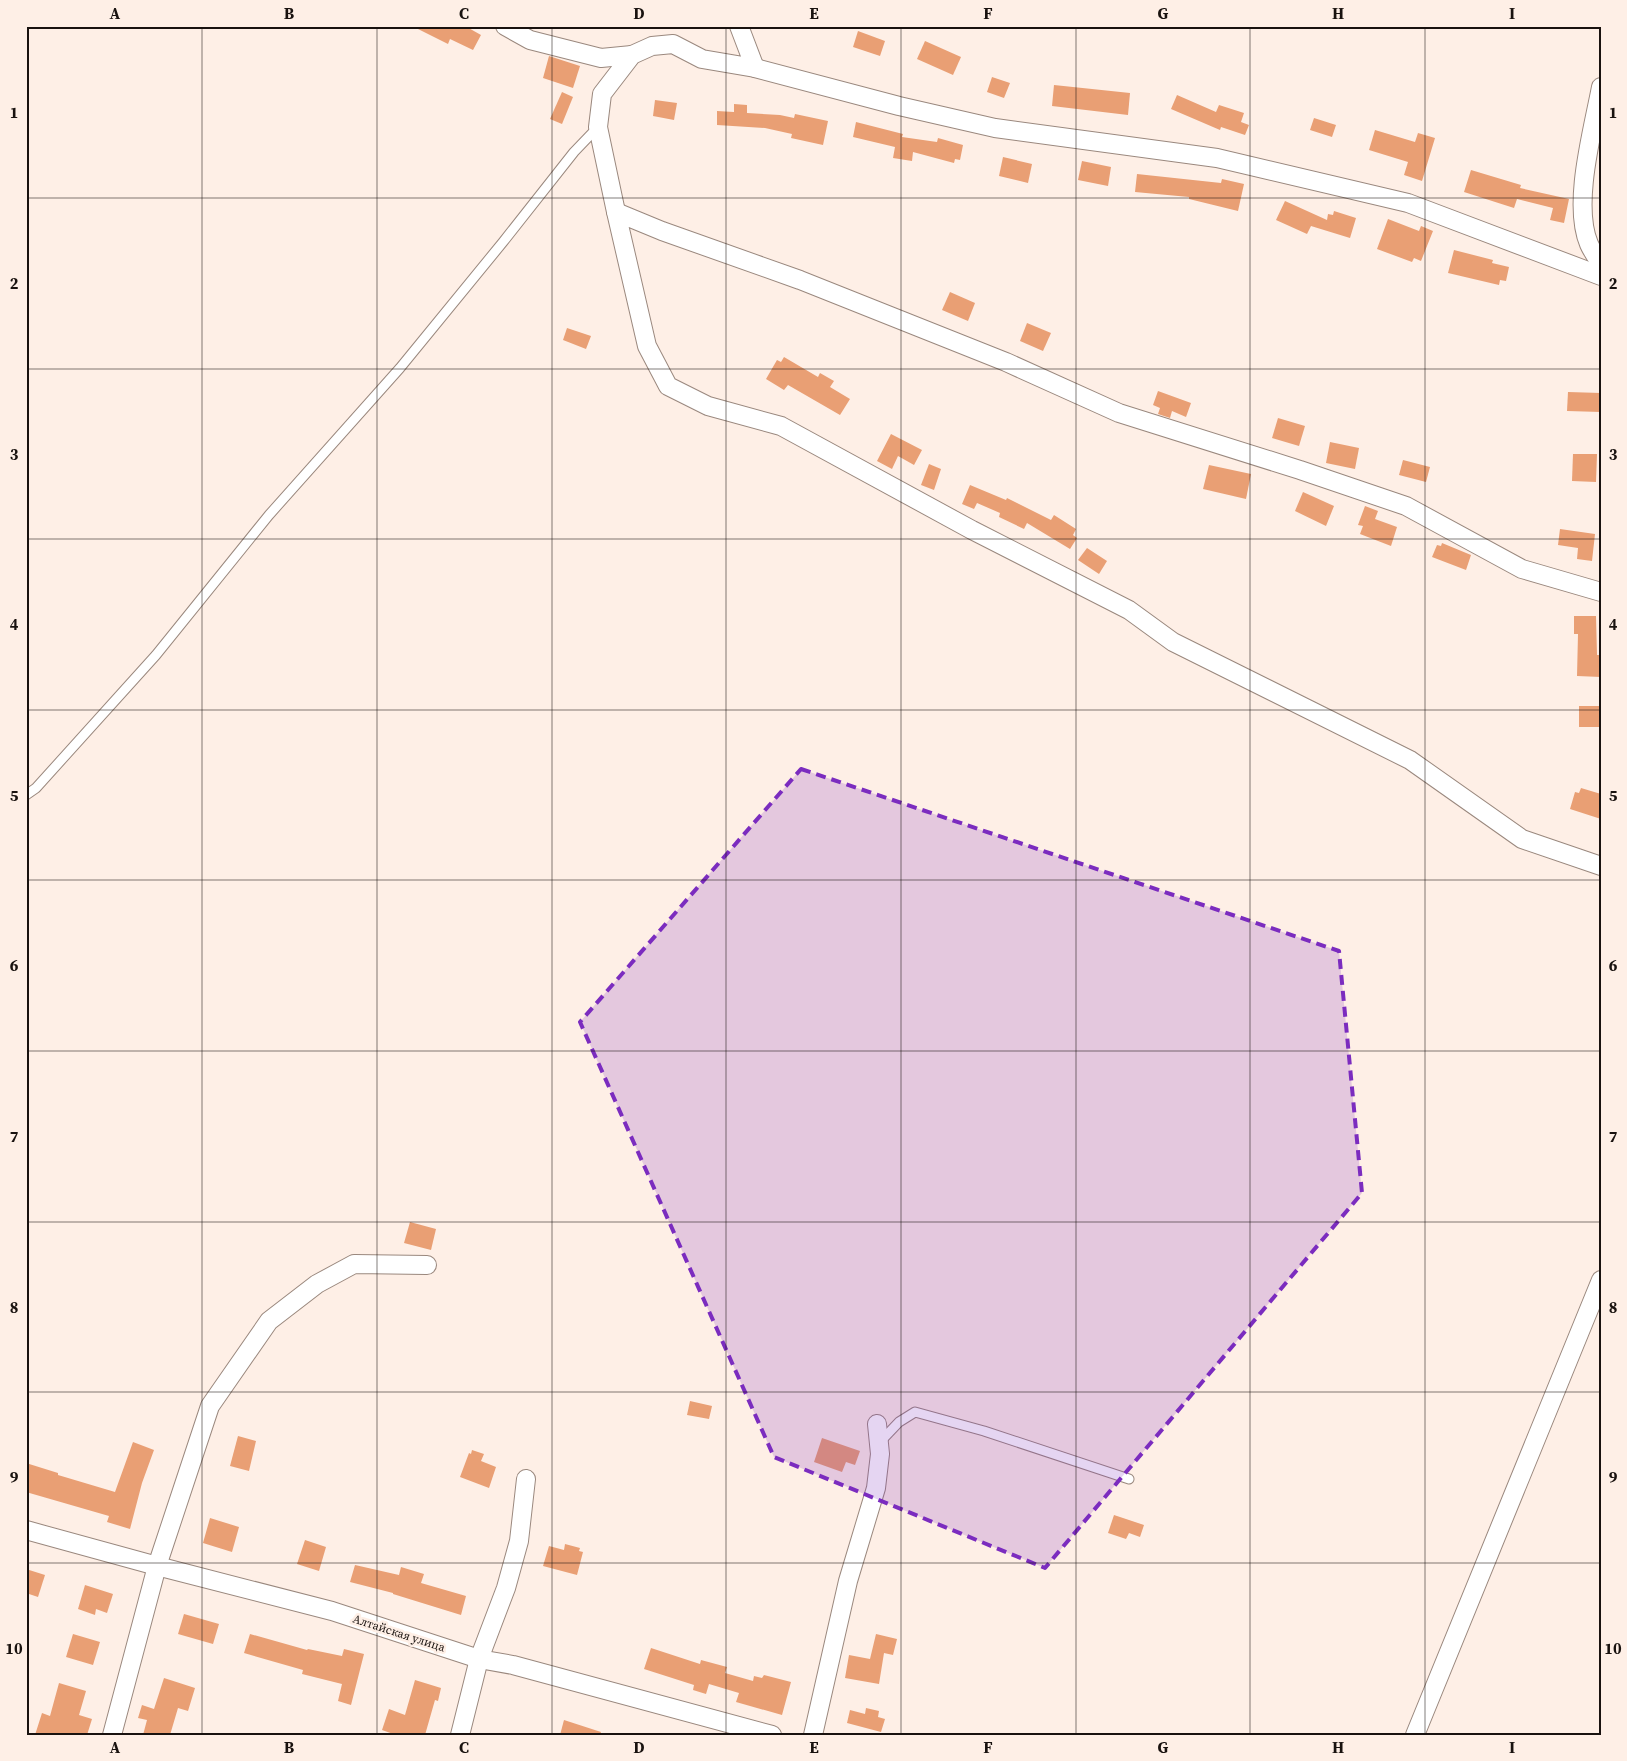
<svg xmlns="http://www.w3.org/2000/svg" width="1627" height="1761" font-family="'Source Serif 4',serif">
<rect width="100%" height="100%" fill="#feefe6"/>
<!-- building -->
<g fill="#e99f74">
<polygon points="412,26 465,26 481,35 473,50 450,39 448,44"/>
<polygon points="858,31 885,41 880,56 853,47"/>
<polygon points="925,41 961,57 953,75 917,59"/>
<polygon points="549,56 580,66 573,88 543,78"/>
<polygon points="992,77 1010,83 1004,98 987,92"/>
<polygon points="1054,85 1130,93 1128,115 1052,106"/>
<polygon points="562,92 573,97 562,124 550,119"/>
<polygon points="1177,95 1216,112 1219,105 1244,113 1241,122 1249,125 1245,135 1221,127 1220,130 1171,109"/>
<polygon points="655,100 677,103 674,120 653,116"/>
<polygon points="734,104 747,105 747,113 780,115 794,118 795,114 828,121 823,145 791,138 792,134 765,128 717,125 717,111 734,112"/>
<polygon points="1314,118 1336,125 1332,137 1310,130"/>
<polygon points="856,122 903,134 902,137 937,142 938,138 963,145 960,160 955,159 954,163 913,152 912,161 893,158 895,147 853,137"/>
<polygon points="1375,130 1415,142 1418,133 1435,138 1422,181 1404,175 1408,162 1369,150"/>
<polygon points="1003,157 1032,164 1028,183 999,176"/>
<polygon points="1082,161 1111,167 1108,186 1078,180"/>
<polygon points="1471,170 1521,185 1520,188 1569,199 1564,223 1550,220 1553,208 1517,199 1514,208 1464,192"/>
<polygon points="1137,174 1221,183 1222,179 1244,184 1238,211 1189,199 1189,197 1135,192"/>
<polygon points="1285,201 1327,220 1328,214 1333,215 1334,211 1356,218 1350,238 1311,226 1307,234 1276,220"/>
<polygon points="1388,219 1419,231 1421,226 1433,231 1421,261 1414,258 1412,262 1377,249"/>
<polygon points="1454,250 1493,260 1492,263 1509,267 1506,281 1500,280 1499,285 1448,273"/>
<polygon points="950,292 975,303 968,321 942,310"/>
<polygon points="1027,323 1051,333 1043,351 1020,341"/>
<polygon points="567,328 591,336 586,349 563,340"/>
<polygon points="784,357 818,377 820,373 834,381 830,387 850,399 840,415 788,385 784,390 766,379 777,360 781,362"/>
<polygon points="1158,391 1191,403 1186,417 1172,411 1170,418 1158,414 1160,408 1153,405"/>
<polygon points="1568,392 1601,393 1601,412 1567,411"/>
<polygon points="1278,418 1305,426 1299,446 1272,438"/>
<polygon points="891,434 922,450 914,465 898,456 892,469 877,461"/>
<polygon points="1330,442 1359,448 1355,469 1326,463"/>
<polygon points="1573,454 1597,454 1596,482 1572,481"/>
<polygon points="1403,460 1430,467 1426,482 1399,475"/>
<polygon points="929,464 941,469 934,490 921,485"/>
<polygon points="1209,465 1251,474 1246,499 1203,489"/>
<polygon points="970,485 1006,500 1007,498 1051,520 1054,515 1076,529 1073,535 1077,538 1070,549 1027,523 1024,529 999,517 1000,513 977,503 974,509 962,504"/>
<polygon points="1303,492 1334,506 1326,526 1295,511"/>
<polygon points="1365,506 1378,511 1375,519 1397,527 1391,546 1360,534 1363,526 1358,525"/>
<polygon points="1560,529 1595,534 1592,561 1577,559 1578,548 1558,545"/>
<polygon points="1442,543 1471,555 1466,570 1432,557 1437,545 1441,546"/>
<polygon points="1087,548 1107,561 1099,574 1078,560"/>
<polygon points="1574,616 1596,616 1597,655 1601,655 1601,677 1577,676 1578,634 1574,634"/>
<rect x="1579" y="706" width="22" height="21"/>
<polygon points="1581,788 1601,794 1601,819 1570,809 1575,792 1579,793"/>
<polygon points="410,1222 436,1229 431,1250 404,1243"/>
<polygon points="690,1401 712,1406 709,1419 687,1415"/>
<polygon points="238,1436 256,1441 249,1471 230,1466"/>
<polygon points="822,1438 860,1451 855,1465 846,1462 842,1472 814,1462"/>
<polygon points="133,1442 154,1450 142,1483 130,1529 107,1522 109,1516 26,1492 26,1463 58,1473 58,1475 115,1492"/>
<polygon points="472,1450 484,1454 481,1461 496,1467 489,1488 460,1477 469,1453 471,1454"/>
<polygon points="1114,1515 1144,1525 1140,1537 1129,1533 1126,1539 1108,1533"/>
<polygon points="210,1518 239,1527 232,1552 203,1543"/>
<polygon points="305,1540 326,1547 319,1571 297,1564"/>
<polygon points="565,1544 580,1548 579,1551 583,1552 577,1575 543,1566 549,1546 564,1550"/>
<polygon points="355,1565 399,1575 401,1567 424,1574 421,1583 466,1596 461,1615 393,1594 393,1593 350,1582"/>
<polygon points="26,1569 45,1575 38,1597 26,1593"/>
<polygon points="85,1585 113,1594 107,1613 96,1609 95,1615 78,1609"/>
<polygon points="184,1614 219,1624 213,1644 178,1634"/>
<polygon points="73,1634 100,1642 93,1665 66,1657"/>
<polygon points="250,1634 307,1650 308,1649 342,1656 344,1649 364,1654 351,1705 338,1701 342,1684 302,1674 303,1670 244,1653"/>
<polygon points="876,1634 897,1639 893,1655 884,1653 879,1684 845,1678 849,1655 870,1659"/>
<polygon points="651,1648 700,1664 701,1660 727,1667 725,1673 753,1681 754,1676 762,1678 764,1675 791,1682 782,1715 736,1702 739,1693 709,1684 706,1694 693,1690 694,1685 644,1669"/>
<polygon points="164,1678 195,1688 188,1711 178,1708 170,1735 143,1735 147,1720 138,1718 142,1705 154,1709"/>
<polygon points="415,1680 441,1688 438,1701 435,1700 425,1735 396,1735 382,1730 389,1709 405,1715"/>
<polygon points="59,1683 86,1691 79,1715 92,1719 87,1735 35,1735 42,1713 50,1716"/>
<polygon points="866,1708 879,1711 878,1717 885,1719 881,1732 847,1723 850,1710 865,1714"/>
<polygon points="564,1720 601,1732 600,1735 560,1735"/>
</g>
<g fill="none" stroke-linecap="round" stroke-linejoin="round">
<!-- lane casing -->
<g stroke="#9a887e" stroke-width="11">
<g id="lane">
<polyline points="26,795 36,788 156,655 269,515 400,368 503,242 574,152 598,127"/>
<polyline points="879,1443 899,1422 915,1412 984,1431 1129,1479"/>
</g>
</g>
<!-- street casing -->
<g stroke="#9a887e" stroke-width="20">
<g id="street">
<polyline points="505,26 530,40 601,58 632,55"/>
<polyline points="755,68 899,106 995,128 1217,158 1408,203 1601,276"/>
<path d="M1601,87c-8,43 -29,117 -12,157 3,7 8,14 12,20"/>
<polyline points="616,212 598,127 602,94 632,55 652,46 673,44 702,59 755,68 739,26"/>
<polyline points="1601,592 1522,569 1406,506 1300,470 1119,413 1006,362 800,280 662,231 616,212 647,346 668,386 708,406 781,426 972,530 1129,610 1173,642 1410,760 1522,839 1601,866"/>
<polyline points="26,1530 157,1566 332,1611 479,1659 513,1665 772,1735"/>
<polyline points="112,1735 157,1566 210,1406 269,1321 317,1284 354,1264 427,1265"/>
<polyline points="460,1735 479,1659 506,1588 519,1541 526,1479"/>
<polyline points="813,1735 848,1581 876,1488 880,1454 877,1424"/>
<polyline points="1415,1735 1601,1280"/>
</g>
</g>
<!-- lane -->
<use href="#lane" stroke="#fff" stroke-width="9"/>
<!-- street -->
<use href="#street" stroke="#fff" stroke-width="18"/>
</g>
<!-- marked area -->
<path fill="#7b2cbf" fill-opacity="0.2" stroke="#7b2cbf" stroke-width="4" stroke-dasharray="10 6" stroke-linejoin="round" d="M801,769l538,182 23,242 -317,375 -271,-111 -194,-435z"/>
<!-- grid -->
<path fill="none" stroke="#19120f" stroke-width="1" stroke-opacity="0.55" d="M202,26v1709M377,26v1709M552,26v1709M726,26v1709M901,26v1709M1076,26v1709M1250,26v1709M1425,26v1709M26,198h1575M26,369h1575M26,539h1575M26,710h1575M26,880h1575M26,1051h1575M26,1222h1575M26,1392h1575M26,1563h1575"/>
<g text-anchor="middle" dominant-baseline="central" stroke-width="5" stroke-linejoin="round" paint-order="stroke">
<!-- street labels -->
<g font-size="12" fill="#19120f" stroke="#feefe6">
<text transform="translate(399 1633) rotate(18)">Алтайская улица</text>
</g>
</g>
<!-- border -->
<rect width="1627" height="1761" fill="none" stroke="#feefe6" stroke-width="55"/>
<rect x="28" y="28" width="1572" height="1706" fill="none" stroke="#19120f" stroke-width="2"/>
<g font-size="16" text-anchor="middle" font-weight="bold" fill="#19120f">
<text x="115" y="19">A</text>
<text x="289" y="19">B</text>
<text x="464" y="19">C</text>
<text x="639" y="19">D</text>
<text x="814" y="19">E</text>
<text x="988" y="19">F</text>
<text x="1163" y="19">G</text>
<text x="1338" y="19">H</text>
<text x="1512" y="19">I</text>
<text x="14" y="118">1</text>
<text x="1613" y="118">1</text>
<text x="14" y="289">2</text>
<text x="1613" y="289">2</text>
<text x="14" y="460">3</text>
<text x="1613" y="460">3</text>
<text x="14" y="630">4</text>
<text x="1613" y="630">4</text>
<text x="14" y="801">5</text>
<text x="1613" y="801">5</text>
<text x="14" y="971">6</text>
<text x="1613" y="971">6</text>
<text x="14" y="1142">7</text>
<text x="1613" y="1142">7</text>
<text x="14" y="1313">8</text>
<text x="1613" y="1313">8</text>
<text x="14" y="1483">9</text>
<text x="1613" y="1483">9</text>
<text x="14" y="1654">10</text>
<text x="1613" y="1654">10</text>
<text x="115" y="1753">A</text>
<text x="289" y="1753">B</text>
<text x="464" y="1753">C</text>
<text x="639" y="1753">D</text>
<text x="814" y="1753">E</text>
<text x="988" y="1753">F</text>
<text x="1163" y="1753">G</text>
<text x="1338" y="1753">H</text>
<text x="1512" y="1753">I</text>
</g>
</svg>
